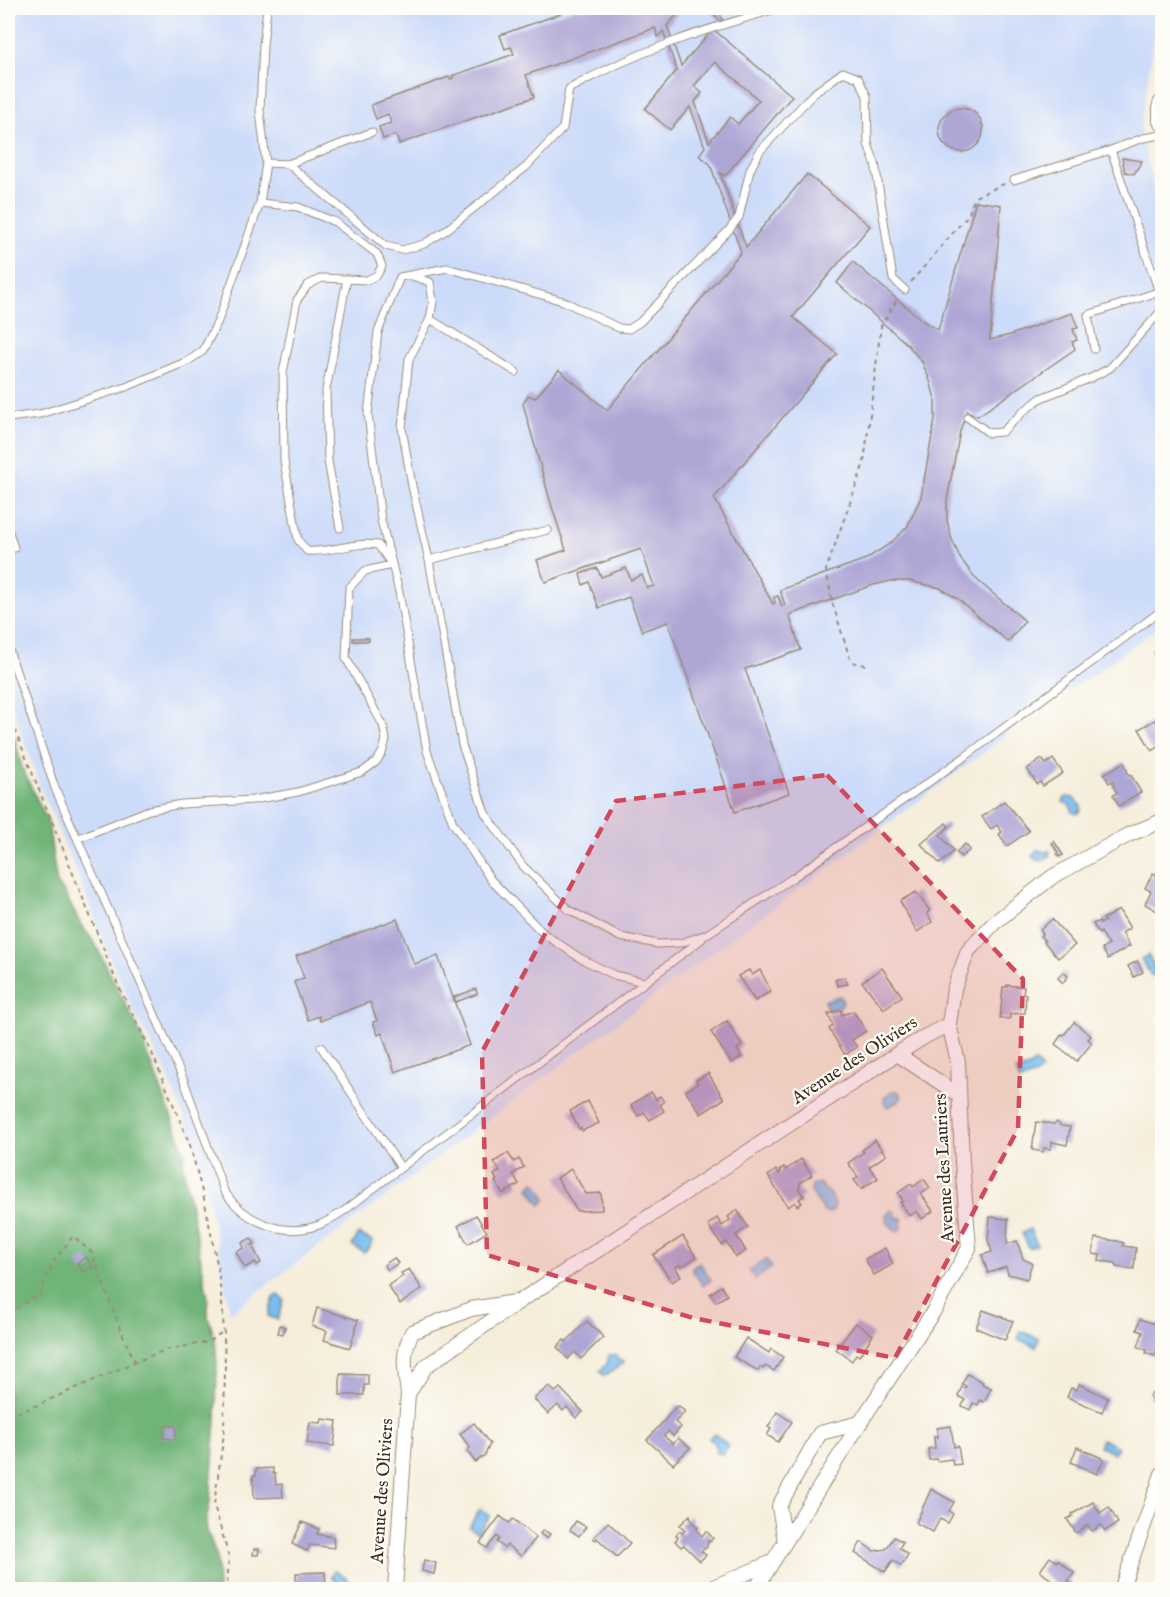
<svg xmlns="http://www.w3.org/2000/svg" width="1170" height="1597" font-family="'IM FELL English',serif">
<rect width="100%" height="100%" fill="#fdfcf7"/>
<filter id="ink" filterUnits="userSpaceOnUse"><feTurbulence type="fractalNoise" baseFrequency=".0167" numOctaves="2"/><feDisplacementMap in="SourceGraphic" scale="12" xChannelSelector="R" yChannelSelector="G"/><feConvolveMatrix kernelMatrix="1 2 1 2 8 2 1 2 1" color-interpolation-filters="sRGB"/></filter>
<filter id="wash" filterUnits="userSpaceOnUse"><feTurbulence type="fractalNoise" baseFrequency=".008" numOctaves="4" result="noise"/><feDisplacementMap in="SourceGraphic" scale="24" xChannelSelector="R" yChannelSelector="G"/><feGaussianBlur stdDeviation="1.35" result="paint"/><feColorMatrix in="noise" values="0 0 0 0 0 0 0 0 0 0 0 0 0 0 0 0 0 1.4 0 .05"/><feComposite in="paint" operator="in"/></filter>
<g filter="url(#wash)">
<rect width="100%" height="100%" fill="#f6eedb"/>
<!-- built -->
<polygon fill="#ccdbf9" points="9,8 1159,8 1140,131 1162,224 1162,624 1090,677 1038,709 990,748 582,1049 230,1313 209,1202 194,1141 165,1070 134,1012 107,950 79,878 40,787 8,694"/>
<!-- forest -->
<polygon fill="#70b478" stroke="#566f4b" stroke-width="1.5" points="8,723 16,743 22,768 48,822 57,885 64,892 81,925 94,942 140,1033 185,1153 183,1165 208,1298 208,1317 215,1339 217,1364 216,1420 210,1502 206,1521 207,1530 217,1557 218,1589 8,1589"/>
<!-- water -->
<g fill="#77beef" stroke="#597486" stroke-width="1.5">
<polygon points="1066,797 1074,798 1081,806 1081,811 1077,814 1073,812 1070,805 1063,802"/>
<polygon points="1037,850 1044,852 1050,851 1049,856 1042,861 1036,860 1032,856"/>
<polygon points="1148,955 1157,971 1154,976 1151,975 1141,959"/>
<polygon points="840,996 843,1002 840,1007 828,1011 824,1001"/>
<polygon points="1036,1062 1042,1070 1036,1075 1020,1081 1016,1071 1029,1067"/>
<polygon points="892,1091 898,1091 902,1097 898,1102 888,1107 884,1103 884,1097"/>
<polygon points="534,1182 537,1183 546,1199 541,1205 529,1188"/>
<polygon points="819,1183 831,1196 835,1204 833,1210 829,1213 824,1212 812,1193 811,1188 813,1185"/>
<polygon points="890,1211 894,1211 898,1219 900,1217 903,1219 901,1222 902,1227 900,1230 896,1231 887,1222 886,1215"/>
<polygon points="1030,1229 1037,1245 1029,1248 1022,1233"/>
<polygon points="359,1234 372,1241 370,1247 364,1253 352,1245"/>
<polygon points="766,1259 772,1267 755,1279 749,1271"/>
<polygon points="700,1263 711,1280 703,1286 691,1268"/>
<polygon points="279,1295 284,1300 278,1320 268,1316 274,1297"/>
<polygon points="1021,1331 1039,1339 1036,1347 1018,1339"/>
<polygon points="609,1355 616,1355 619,1361 623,1360 624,1363 604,1376 600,1371 607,1364"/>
<polygon points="715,1434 728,1445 723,1454 717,1453 714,1443 709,1438"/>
<polygon points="1102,1439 1118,1447 1114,1454 1099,1446"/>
<polygon points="480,1509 490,1516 478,1533 469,1527"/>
<polygon points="335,1570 348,1579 349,1585 344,1589 339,1587 331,1577"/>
</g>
<g id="blocks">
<!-- building -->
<g fill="#aea6d5" fill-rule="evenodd">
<path d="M570,8h113l-16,18 14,40 32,-37 79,67 -67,80 -5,-3 26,74 61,-73 63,52 -77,91 44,37 -123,144 59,106 2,-1 -1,-6 4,-1 4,10 3,-1 -5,-15 86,-31 25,-16 16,-16 14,-30 14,-78v-20l-5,-18 -8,-19 -15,-18 -70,-61 16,-21 70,59 15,9 38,-129 25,4 -11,135 20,-5 62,-22 6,15 -5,1 4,11 -5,2 3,7 -97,67 -11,-5 -7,20 -13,69v20l4,17 9,21 16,21 49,42 -17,21 -50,-43 -18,-11 -31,-7h-18l-18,4 -84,30 12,35 -56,19 44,124 -54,19 -67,-190 -26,9 -13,-34 -30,11 -10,-26 -6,3 -3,-11 17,-6 4,9 25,-9 5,12 11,-5 5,13 7,-2 -13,-37 -96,33 -8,-22 29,-10 -14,-43 -29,-103 5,-9 7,3 24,-28 48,40 134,-158 -31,-88 -11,-9 6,-8 -15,-40 -20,23 -25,-21 32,-39 -14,-39 -5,6 -3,-9 -129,47 8,22 -135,47 -3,-9 -13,4 -4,-12 12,-4 -3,-9 -12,5 -5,-14 78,-28 1,2 3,-1 -1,-2 62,-22 -3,-7 -6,2 -5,-14 71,-25zM715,62l44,38 -21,24 -8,-7 -21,25 -14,-40 7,-9 -8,-7z"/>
<polygon points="706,8 718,8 723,22 719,19"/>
<circle cx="961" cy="130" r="22"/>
<polygon points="1122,158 1142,161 1134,174 1125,172"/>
<rect x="353" y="638" width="16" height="3"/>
<polygon points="1158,718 1162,725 1162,745 1152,751 1139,729"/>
<polygon points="1042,759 1046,764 1053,759 1063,773 1043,786 1040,782 1037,784 1027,769"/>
<polygon points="1124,762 1129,776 1131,775 1141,792 1119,806 1113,795 1117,793 1113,786 1114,785 1112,781 1109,783 1104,774"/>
<polygon points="1004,801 1029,831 1007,846 999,834 1002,832 997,825 991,829 982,817"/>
<polygon points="946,823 949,827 940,835 954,851 940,864 921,844"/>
<polygon points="1054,841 1063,855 1059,857 1057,854 1058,853 1052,843"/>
<polygon points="965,844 970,850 961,857 956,852"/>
<polygon points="1153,873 1161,877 1162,875 1162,914 1145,904 1151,891 1145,888"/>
<polygon points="916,892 930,911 927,913 932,922 917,932 900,901"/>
<polygon points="1119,910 1130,928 1122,933 1130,946 1108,959 1102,949 1109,945 1101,932 1099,934 1093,924 1099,921 1100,924 1105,921 1103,919"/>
<polygon points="397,919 414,964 438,956 470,1045 395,1072 382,1033 378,1035 373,1022 377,1021 370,1002 320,1021 319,1016 308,1020 294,982 304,978 296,956"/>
<polygon points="1052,919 1075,945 1058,958 1044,942 1045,941 1040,936 1043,934 1040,930"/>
<polygon points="1137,961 1143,972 1134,977 1128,966"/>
<polygon points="882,968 902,996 884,1009 862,982"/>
<polygon points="749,970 752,975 760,970 771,991 755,1001 738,976"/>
<polygon points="1063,972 1068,976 1063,983 1058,978"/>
<polygon points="844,977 848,984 838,986 835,980"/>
<polygon points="1007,985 1024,987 1023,994 1026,994 1025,1013 1010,1014 1010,1019 1000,1018 1003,987 1007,987"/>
<polygon points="476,989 477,994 456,1002 454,997"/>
<polygon points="841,1010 842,1015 853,1011 866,1031 852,1040 857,1047 845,1055 829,1029 833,1026 828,1014"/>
<polygon points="727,1021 742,1045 737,1049 742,1057 731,1063 711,1032"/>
<polygon points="1074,1022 1091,1036 1088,1039 1092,1043 1077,1061 1055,1044 1062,1034 1064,1035"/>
<polygon points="708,1073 724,1099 701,1114 686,1091 698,1083 696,1080"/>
<polygon points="651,1092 656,1099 660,1096 664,1102 660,1105 664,1111 650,1120 644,1112 638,1116 631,1105"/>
<polygon points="588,1101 599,1123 582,1131 581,1128 579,1129 570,1111"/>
<polygon points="1036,1122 1054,1124 1057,1122 1061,1126 1070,1127 1067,1145 1052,1142 1051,1149 1044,1148 1043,1152 1032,1150"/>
<polygon points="875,1140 886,1155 869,1167 878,1178 861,1189 854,1180 858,1177 848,1163 864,1152 862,1150"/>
<polygon points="508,1153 514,1162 519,1159 524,1167 513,1174 519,1184 503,1194 495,1181 497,1180 494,1175 500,1171 494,1162"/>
<polygon points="801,1159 812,1175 800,1183 799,1190 804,1196 799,1199 802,1203 797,1206 795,1202 788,1207 768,1176 776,1170 779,1174 781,1172 779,1170 784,1167 786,1170"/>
<polygon points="571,1169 586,1194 601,1193 602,1210 577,1211 557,1178"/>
<polygon points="924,1179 930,1188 921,1194 933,1211 922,1219 917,1211 910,1216 900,1202 903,1201 898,1193 911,1184 913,1187"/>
<polygon points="737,1210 748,1227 736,1235 746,1251 736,1257 726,1242 722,1245 708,1225 717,1218 722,1226 730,1220 728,1217"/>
<polygon points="476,1215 487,1232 468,1244 458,1226"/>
<polygon points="990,1217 1008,1219 1007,1244 1017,1241 1023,1259 1032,1263 1027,1279 1008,1274 1006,1267 988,1273 982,1255 992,1252 988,1240"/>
<polygon points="683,1236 696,1257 681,1267 680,1265 675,1267 681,1276 672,1282 653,1255"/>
<polygon points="251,1238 255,1244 252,1245 261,1263 257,1265 255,1262 245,1268 236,1252 244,1248 242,1243"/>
<polygon points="1095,1238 1117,1241 1124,1243 1123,1246 1136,1248 1134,1269 1116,1267 1116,1263 1099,1261 1100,1255 1093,1254"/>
<polygon points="885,1248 893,1264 874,1275 865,1259"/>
<polygon points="86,1257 93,1267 83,1272 77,1263"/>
<polygon points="394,1258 398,1263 388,1270 384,1265"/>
<polygon points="409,1269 422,1289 400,1304 388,1286 403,1276 401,1273"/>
<polygon points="721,1286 727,1295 716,1302 710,1294"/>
<polygon points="317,1308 358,1320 350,1348 324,1340 327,1331 312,1326"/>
<polygon points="983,1310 1013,1321 1005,1340 976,1328"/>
<polygon points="1140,1319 1162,1326 1162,1334 1155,1356 1146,1353 1147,1350 1138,1347 1143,1332 1137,1330"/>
<polygon points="587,1321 603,1337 581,1359 575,1352 568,1359 557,1347 564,1340 566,1342"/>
<polygon points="856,1323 873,1335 859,1356 856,1354 852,1361 836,1349"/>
<polygon points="280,1325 285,1327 283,1334 278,1333"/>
<polygon points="746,1338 769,1353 771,1349 783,1357 774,1371 765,1366 763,1369 760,1367 758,1371 734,1357"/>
<polygon points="340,1374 368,1375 368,1385 364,1385 364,1395 340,1395"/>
<polygon points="967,1374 983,1382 982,1384 991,1388 984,1402 980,1400 978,1405 973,1403 970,1410 962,1406 965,1400 958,1396 962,1387 965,1388 966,1386 962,1384"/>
<polygon points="1079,1384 1108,1398 1102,1412 1067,1397 1071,1388 1077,1390"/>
<polygon points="549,1386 555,1392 560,1388 583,1412 576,1418 567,1407 563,1411 558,1405 548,1414 534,1399"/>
<polygon points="1160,1386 1162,1388 1162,1398 1157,1404 1149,1396"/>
<polygon points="679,1406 685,1412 675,1422 681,1427 673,1436 668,1431 664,1436 673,1444 678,1438 690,1448 673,1464 647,1440 676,1407"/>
<polygon points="777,1412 792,1422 778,1442 767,1435 771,1429 768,1427"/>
<polygon points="322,1419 337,1421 334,1446 307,1443 310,1422 321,1423"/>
<polygon points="474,1423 490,1444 485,1455 475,1462 467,1451 470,1448 460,1434"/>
<polygon points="165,1426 176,1426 175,1439 163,1438"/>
<polygon points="951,1426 954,1447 958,1446 961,1464 953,1465 952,1459 937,1461 936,1459 929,1460 928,1449 935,1448 934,1437 938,1437 937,1428"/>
<polygon points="1077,1447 1104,1459 1097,1474 1071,1462"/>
<polygon points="273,1468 273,1474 275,1474 276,1485 282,1484 283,1497 254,1498 253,1475 256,1475 256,1469"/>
<polygon points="931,1489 954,1502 949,1511 953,1514 948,1523 940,1519 933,1532 916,1523"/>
<polygon points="1093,1502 1100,1513 1109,1507 1118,1523 1105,1531 1101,1525 1092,1531 1088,1525 1076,1533 1067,1519 1073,1516 1072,1514"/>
<polygon points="690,1515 692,1522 698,1527 696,1530 702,1536 706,1531 713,1538 709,1542 708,1541 707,1547 701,1551 706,1555 700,1561 684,1545 681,1547 675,1541 678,1537 676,1535 679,1531 682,1533 685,1530 680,1525"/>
<polygon points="500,1516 509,1523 513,1519 536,1538 521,1556 507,1545 504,1548 497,1542 499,1539 497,1536 487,1548 480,1543"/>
<polygon points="576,1521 586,1527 579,1536 570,1530"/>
<polygon points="302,1522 319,1529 317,1534 333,1537 334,1548 310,1545 307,1551 292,1544"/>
<polygon points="608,1522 630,1543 617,1557 597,1538 596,1540 593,1538"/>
<polygon points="543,1530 550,1534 547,1538 540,1534"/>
<polygon points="894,1537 903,1542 899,1548 908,1555 901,1566 893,1560 885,1572 855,1553 861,1542 874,1551 886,1549"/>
<polygon points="254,1549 259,1549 258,1555 253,1555"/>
<polygon points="1050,1557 1057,1562 1058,1560 1074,1573 1068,1581 1072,1584 1068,1590 1059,1590 1052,1584 1054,1582 1040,1571"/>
<polygon points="424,1560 436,1563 434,1574 422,1571"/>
<polygon points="325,1572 326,1587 333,1586 333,1590 302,1590 302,1585 296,1585 296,1573"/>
<rect x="280" y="1585" width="14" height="5"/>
</g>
</g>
</g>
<g filter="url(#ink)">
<use href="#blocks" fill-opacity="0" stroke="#988c7c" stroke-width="1.5"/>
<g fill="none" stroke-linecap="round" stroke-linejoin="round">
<!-- lane casing -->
<g stroke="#988c7c" stroke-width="9">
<g id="lane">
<polyline points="267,8 263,45 260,110 266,163 288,164 372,132"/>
<polyline points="1111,150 1162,301"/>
<path d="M288,164l98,82 16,4 22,-6 21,-13 81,-64 37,-39 6,-39c65,-37 139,-61 211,-81"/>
<polyline points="1014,180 1111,150 1143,138 1162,135"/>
<polyline points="412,276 430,282 433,302 430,319 409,359 402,428 412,486 429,560 462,745 485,813 523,866 569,910 620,937 658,944 681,943 707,934 794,877 966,756 1162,610"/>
<polyline points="430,319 516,372"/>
<polyline points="1094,349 1088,315 1161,291"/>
<polyline points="967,417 989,433 1002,432 1024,411 1041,398 1091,378 1110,368 1162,310"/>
<polyline points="8,418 40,414 126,387 188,361 203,351 218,321 260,203 266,163"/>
<polyline points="340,528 328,461 326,390 347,279"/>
<polyline points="8,529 14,548"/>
<polyline points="429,560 548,530"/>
<path d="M8,647l47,141 129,293 40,110c21,31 59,47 95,34 8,-3 17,-9 25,-14l358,-272"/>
<polyline points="1158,653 1162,650"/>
<path d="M79,838l70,-28 33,-6 71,-4 45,-8 64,-20 14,-10 6,-9 4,-13 -3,-15 -37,-67 3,-70 16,-17 27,-6 -14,-20c-24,-4 -47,8 -71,6l-9,-11 -14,-79 -1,-88 14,-73 11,-15 14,-7 45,2 10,-5 5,-9 -5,-12 -42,-32 -37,-15 -38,-4"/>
<polyline points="644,982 614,975 580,958 544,934 491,880 453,823 427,751 399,592 381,520 368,414 378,332 400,277 447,268 563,301 619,328 629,329 640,322 729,230 739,217 750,170 760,151 813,94 843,72 858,78 867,96 868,144 875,163 893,279 905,290"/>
<polyline points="321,1047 401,1168"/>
</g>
</g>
<!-- street casing -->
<g stroke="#988c7c" stroke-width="16">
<g id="street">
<polyline points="897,1054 959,1095"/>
<path d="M408,1394c-3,-23 -7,-40 4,-62l59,-23 44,-7"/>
<polyline points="785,1542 779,1506 820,1433 860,1423"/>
<polyline points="395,1590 408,1394 426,1366 520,1301 897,1054 926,1036 949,1024"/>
<polyline points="706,1590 770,1563"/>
<polyline points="755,1590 860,1423 933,1312 969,1248 962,1162 958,1062 949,1024 954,989 968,951 994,923 1052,877 1128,835 1162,821"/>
<polyline points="1121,1590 1162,1474"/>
</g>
</g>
<!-- secondary casing -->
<g stroke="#988c7c" stroke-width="20">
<polyline id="secondary" points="1162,104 1162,121"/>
</g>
<!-- path -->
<g stroke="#988c7c" stroke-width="2" stroke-dasharray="4.5 4.5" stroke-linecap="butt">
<polyline points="911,282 969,214 975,197 1006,183"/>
<polyline points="866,665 851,662 833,605 826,570 864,463 881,326 898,298"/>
<polyline points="8,713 118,985 152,1053 190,1145 205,1203 218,1269 223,1313 225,1364 224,1433 214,1505 229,1557 227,1590"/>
<polyline points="8,1313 40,1294 52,1264 73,1236 92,1253 121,1331 135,1362"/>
<polyline points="8,1415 24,1411 135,1362 165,1350 208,1342 224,1331"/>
</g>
<!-- lane -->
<use href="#lane" stroke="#fff" stroke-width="7"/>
<!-- street -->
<use href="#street" stroke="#fff" stroke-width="14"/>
<!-- secondary -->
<use href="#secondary" stroke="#fff" stroke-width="18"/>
</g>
</g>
<!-- marked area -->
<path fill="#d1495b" fill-opacity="0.2" stroke="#d1495b" stroke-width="4.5" stroke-dasharray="12 8" stroke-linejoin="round" d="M827,775l196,204 -5,150 -123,229 -202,-40 -206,-63 -5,-203 134,-251z"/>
<g text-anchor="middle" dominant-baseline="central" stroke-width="4.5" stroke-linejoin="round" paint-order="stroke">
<!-- street labels -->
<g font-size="18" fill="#3b2a1e" stroke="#fdfcf7">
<text transform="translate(855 1061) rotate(-33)">Avenue des Oliviers</text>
<text transform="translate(945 1168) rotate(-93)">Avenue des Lauriers</text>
<text transform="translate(383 1491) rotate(-86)">Avenue des Oliviers</text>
</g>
</g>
<!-- margin -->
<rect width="1170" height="1597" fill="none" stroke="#fdfcf7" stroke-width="30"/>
</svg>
